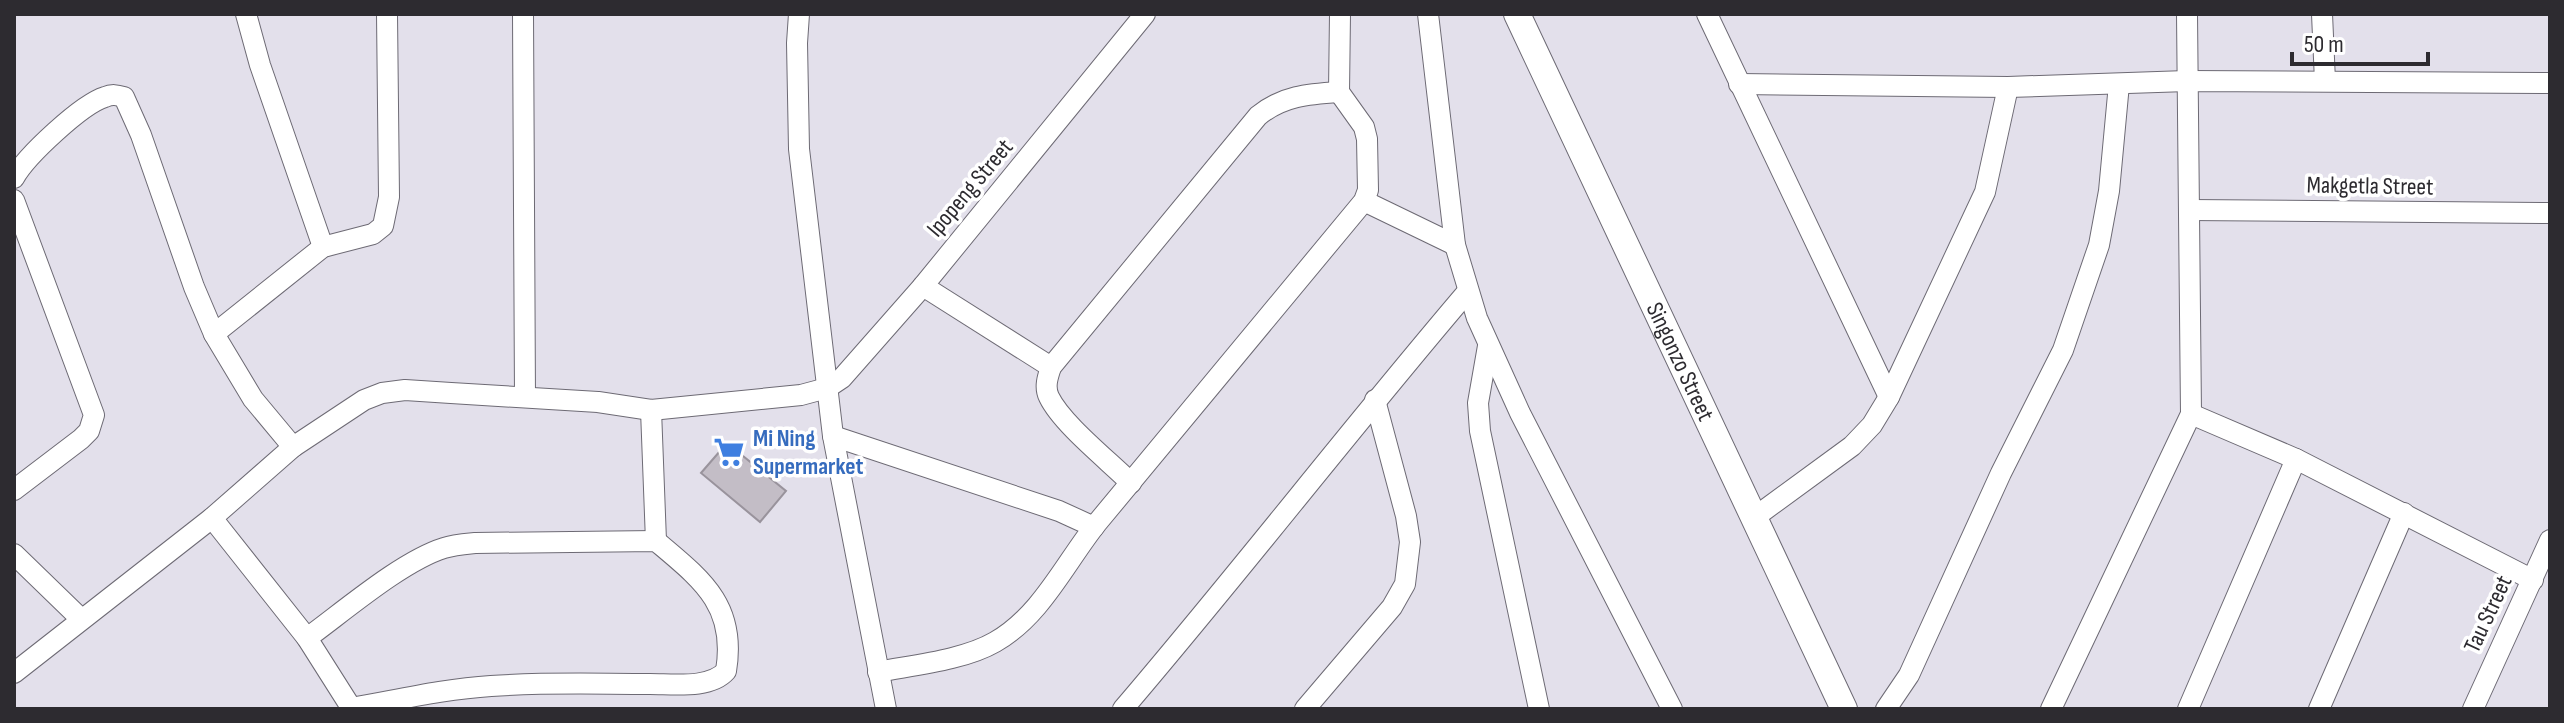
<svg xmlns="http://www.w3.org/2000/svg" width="2564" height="723" font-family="'Sofia Sans Condensed',sans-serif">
<rect width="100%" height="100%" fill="#e3e0eb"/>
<!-- building -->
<polygon fill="#c3bdc6" stroke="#99939c" stroke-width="2" points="727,443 786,491 760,522 701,473"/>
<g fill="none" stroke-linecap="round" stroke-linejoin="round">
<!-- minor casing -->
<g stroke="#6d6a74" stroke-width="22">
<g id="minor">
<polyline points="246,14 260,65 323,247"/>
<polyline points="523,14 525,397"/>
<polyline points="799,14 797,43 799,149 833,436 886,709"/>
<polyline points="1428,14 1455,245 1477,318 1520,413 1672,709"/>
<polyline points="1707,14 1889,397"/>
<polyline points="2322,14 2325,81"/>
<polyline points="1739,84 2008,87 2187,81 2550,83"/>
<path d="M14,178c12,-22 68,-74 91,-81 7,-3 12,-2 19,0l17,38 53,152 20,47 39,65 40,48"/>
<polyline points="14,200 94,415 89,431 81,439 14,490"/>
<polyline points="1364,201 1455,245"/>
<polyline points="2189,210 2550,213"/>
<polyline points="923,286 1051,367"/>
<polyline points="214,334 323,247 373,234 383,226 389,197 387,14"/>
<polyline points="1488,346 1478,403 1480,431 1539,709"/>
<polyline points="651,410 656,541"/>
<polyline points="2191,414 2296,459 2533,580"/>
<polyline points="833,436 1059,511 1094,527"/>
<path d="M1131,483c-22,-22 -69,-59 -82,-86 -5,-10 -1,-21 2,-30l207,-251c24,-20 50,-22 81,-24"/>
<polyline points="1755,517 1852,446 1872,425 1889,397 1985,192 2008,87"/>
<polyline points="212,518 307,638 352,709"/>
<polyline points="14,554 81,619"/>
<path d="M307,638c36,-26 95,-77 137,-90 9,-3 21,-4 31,-5l181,-2c45,38 81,64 70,130 -16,18 -52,13 -76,13 -53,0 -105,-2 -159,2 -47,3 -93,14 -139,22"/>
<path d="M878,672c36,-7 86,-12 117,-30 46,-26 70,-79 102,-119 89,-107 177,-215 267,-322l4,-11 -1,-51 -3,-12 -25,-35 1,-78"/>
<polyline points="14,673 212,518 293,447 364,400 382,393 405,390 451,393 598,402 651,410 801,395 827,388 842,378 923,286 1145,14"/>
<path d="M1123,709c118,-138 228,-281 345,-418"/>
<polyline points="1305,709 1392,607 1405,584 1410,542 1406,516 1375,400"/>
<polyline points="1886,709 1909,675 2001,473 2063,350 2099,245 2109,191 2119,84"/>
<polyline points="2051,709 2191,414 2187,14"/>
<polyline points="2188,709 2296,459"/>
<polyline points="2319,709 2404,513"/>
<polyline points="2473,709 2550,540"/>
</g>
</g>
<!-- tertiary casing -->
<g stroke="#6d6a74" stroke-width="28">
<g id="tertiary">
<path id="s1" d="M1517,14l327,695"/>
</g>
</g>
<!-- minor -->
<use href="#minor" stroke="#fff" stroke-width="20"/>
<!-- tertiary -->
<use href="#tertiary" stroke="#fff" stroke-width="26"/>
</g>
<!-- icons -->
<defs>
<g id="supermarket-bare" transform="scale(2.4)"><path d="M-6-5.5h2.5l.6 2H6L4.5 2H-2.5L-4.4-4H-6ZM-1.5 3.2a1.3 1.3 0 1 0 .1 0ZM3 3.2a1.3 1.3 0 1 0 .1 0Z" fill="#3f7fe0" stroke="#fff" stroke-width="2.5" paint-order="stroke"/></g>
</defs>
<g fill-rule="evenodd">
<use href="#supermarket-bare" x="729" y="452"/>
</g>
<g text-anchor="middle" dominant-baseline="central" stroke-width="7" stroke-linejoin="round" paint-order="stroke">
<!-- street labels -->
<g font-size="24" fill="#2d2b30" stroke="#fff">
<text transform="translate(2370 186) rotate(1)">Makgetla Street</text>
<text transform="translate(970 188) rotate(-50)">Ipopeng Street</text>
<text stroke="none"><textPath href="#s1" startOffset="384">Singonzo Street</textPath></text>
<text transform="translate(2488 614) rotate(-65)">Tau Street</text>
</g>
<!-- shop labels -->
<g font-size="24" font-weight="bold" fill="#366cbe" stroke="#fff" text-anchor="start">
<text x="753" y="438">Mi Ning<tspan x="753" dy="28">Supermarket</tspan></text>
</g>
</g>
<!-- border -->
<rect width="2564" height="723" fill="none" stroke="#2d2b30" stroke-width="32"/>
<!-- scale -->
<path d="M2292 52v12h136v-12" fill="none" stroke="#2d2b30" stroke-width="4"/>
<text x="2304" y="52" font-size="24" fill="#2d2b30" stroke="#ffffff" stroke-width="6" paint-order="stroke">50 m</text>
</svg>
